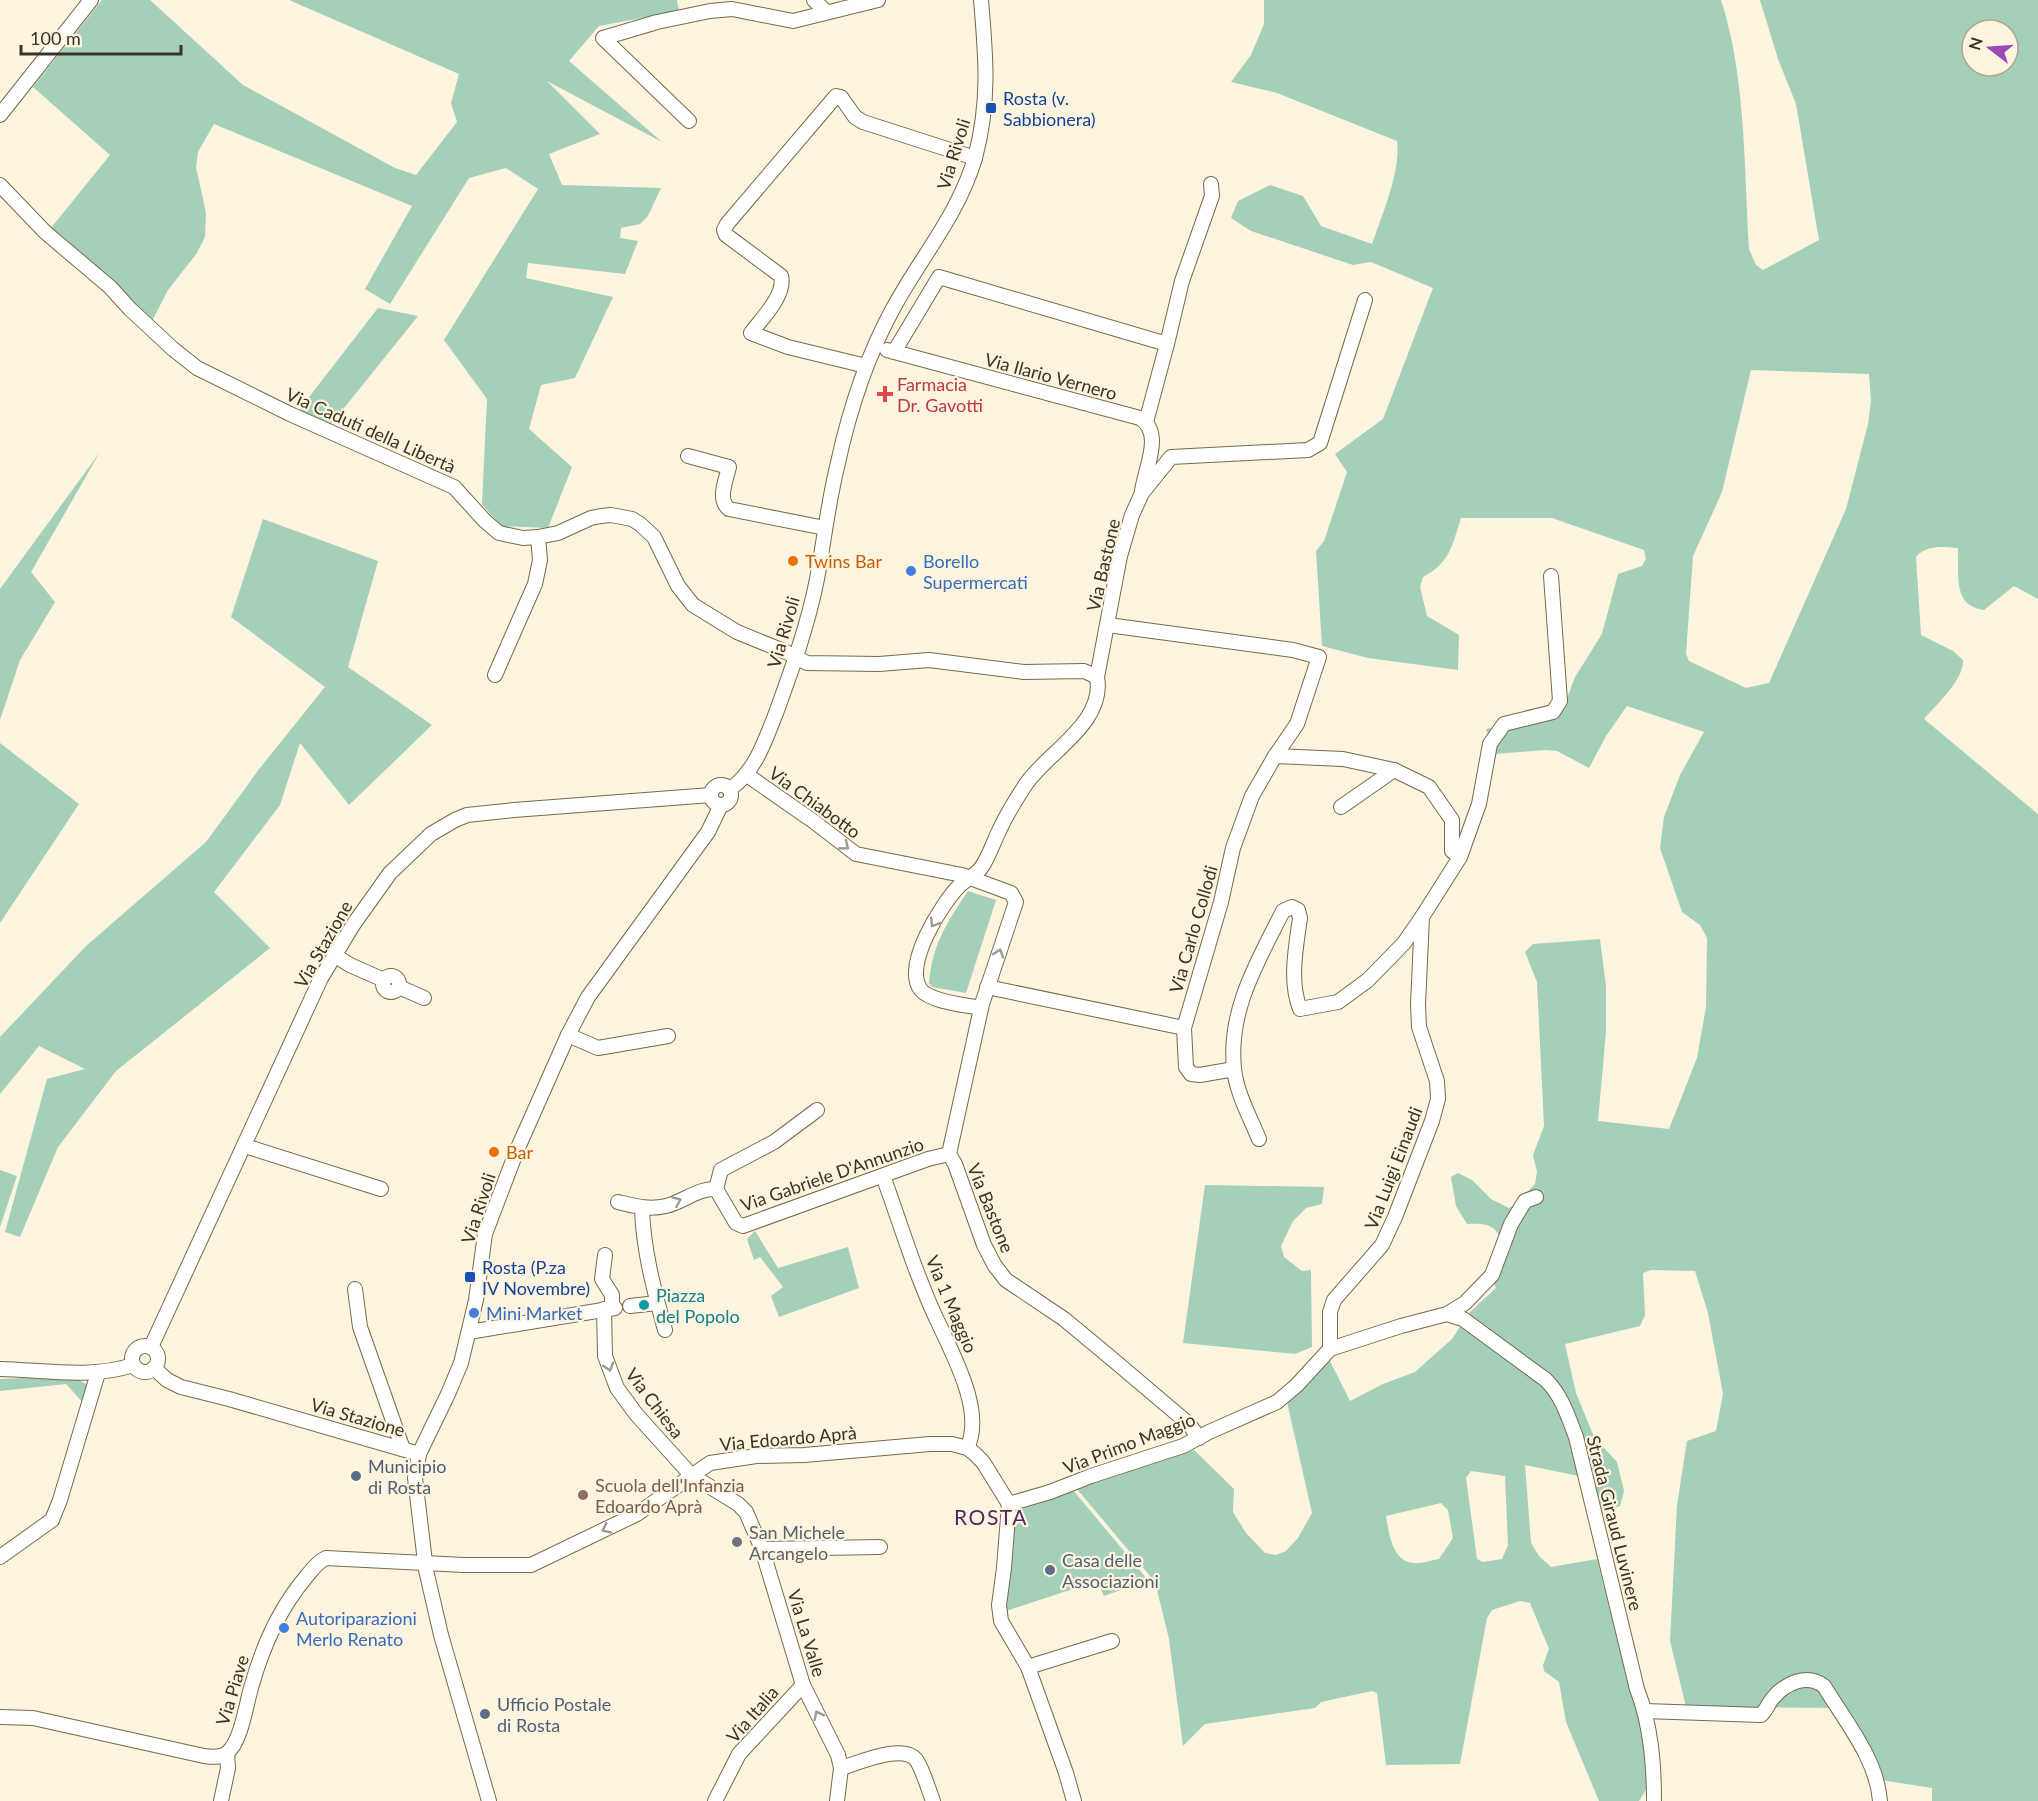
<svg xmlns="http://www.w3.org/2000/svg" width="2038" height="1801" font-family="Lato,sans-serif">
<rect width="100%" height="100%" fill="#fdf4df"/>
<!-- green -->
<g fill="#a4cfb8" fill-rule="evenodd">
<polygon points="102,0 150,0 243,85 395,168 416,175 457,122 451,103 459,74 289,0 677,0 679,11 599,26 569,61 662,142 547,81 600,134 549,154 562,185 661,188 648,216 640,224 621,228 620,238 638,241 625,274 528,263 526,278 613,297 575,378 541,385 529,429 572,467 548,528 501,526 482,504 487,399 444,340 538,189 506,168 469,178 390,304 365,289 412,206 214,124 198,152 196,167 206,213 205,237 197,253 168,290 152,321 116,285 51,228 110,155 33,87"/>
<path d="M1264,0h457c25,76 23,169 28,249l7,16 7,5 56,-30 -23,-136 -18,-45 -18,-59h278v599l-24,-13 -30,24c-32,-4 -25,-36 -26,-62 -15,-1 -31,-4 -42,9l5,78 32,16 10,9c1,20 -26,44 -39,59l114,95v987h-106v-13l-51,-8 -40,-72 -155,-1 -16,-66 7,-136 10,-64 29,-10 7,-37 -15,-81 -13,-42 -44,-1 -8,3 2,42 -5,11 -75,18 11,49 18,44 23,25 7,29 -4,15 -20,7 -7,-34 -68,-14 6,78 8,13 12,11 46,-8 21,84 25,80 5,47 -1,18 -8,13h-40l-33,-79 -7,-40 -15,-11 -1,-6 6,-16 -19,-46 -10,-2 -28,9 -5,8 -27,146 -74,1 -9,-72 -5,-2 -51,11 -6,6 -110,16 -22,22 -14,-107 -14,-57 -78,-93 117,-39 40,39 -1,23 13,21 19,20 11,2 10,-4 12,-13 14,-25 -25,-111 42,-43 21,42 33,-17 32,-12 37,-33 18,-27 26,-24 -3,-6 13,-30c-10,-25 -11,-29 -39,-28l-11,-18 -5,-29 7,-4 14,7 19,19 18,9 7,-4 19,-20 2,-12 -4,-17 11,-29 -7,-144 -12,-30 8,-8 67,-5 6,47v46l-8,89 71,8 28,-71 9,-51 1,-69 -7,-13 -18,-13 -22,-64 4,-31 16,-42 24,-43 -77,-26 -21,30 -17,32 -32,-17 -12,-1 -50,4 -9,-25 68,-13 11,-12 10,-27 27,-43 16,-60 24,-8 4,-7 -2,-9 -92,-32h-91c-9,27 -10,44 -38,59l-3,10 7,29 32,19 -1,35 -90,-12 -46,-12 -6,-95 8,-10 23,-69 -12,-18 48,-35 50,-131 -62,-26 -18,3 -102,-34 -20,-13 7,-17 32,-16 33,11 18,30 51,18c10,-29 29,-73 25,-103l-120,-48 -46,-11 20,-27 13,-31zM1972,30h36v36h-36zM1751,370l118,4 2,27 -3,23 -22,85 -77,174 -23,5 -57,-27 -3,-7 7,-98 29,-64zM1471,1471l34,5 3,69 -6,14 -19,3 -6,-3 -11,-81zM1441,1503l7,7 5,28 -14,21c-7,1 -17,5 -25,4 -22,-1 -25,-30 -28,-47z"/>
<polygon points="378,308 418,316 328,428 299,410"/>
<polygon points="100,452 31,572 55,602 20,660 0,720 0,589"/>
<polygon points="263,519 378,561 348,667 432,725 349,805 300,743 280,805 214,892 270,948 116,1071 58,1147 20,1237 5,1232 47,1079 85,1069 39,1046 0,1094 0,1037 86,946 206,842 260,768 325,687 231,617"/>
<polygon points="0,743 79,804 0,923"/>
<path d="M968,891l28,9 -30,93 -34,-6 -3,-4c3,-38 18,-61 39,-92z"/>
<polygon points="0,1170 17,1176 0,1227"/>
<polygon points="1205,1185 1324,1187 1322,1204 1306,1208 1293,1221 1281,1246 1284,1257 1302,1271 1311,1270 1312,1347 1295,1354 1183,1343"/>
<polygon points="755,1231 778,1268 848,1247 859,1288 779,1317 771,1296 783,1287 760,1257 754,1260 747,1239"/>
<polygon points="71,1376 92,1387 86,1406 66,1384 0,1391 0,1379"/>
<polygon points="1073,1490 1148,1580 1104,1596 1097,1581 1006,1611 1009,1509"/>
</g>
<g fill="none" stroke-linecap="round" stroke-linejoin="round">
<!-- minor casing -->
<g stroke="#766a4a" stroke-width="16">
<g id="minor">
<polyline points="814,0 826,12"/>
<polyline points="0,115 91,0"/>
<polyline points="689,121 603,38 657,22 710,11 732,9 793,21 878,0"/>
<polyline points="0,185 45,232 110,287 130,309 173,349 197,368 290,414 454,487 485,521 499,533 523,538 538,537 558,533 591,518 601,516 611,515 632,519 640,524 654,537 678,586 693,605 737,632 786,652 807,663 879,664 929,660 1024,672 1084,671 1097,677"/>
<polyline points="1167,344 1182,281 1212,196 1211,184"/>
<path d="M887,350l253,68c24,15 5,50 2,73"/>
<polyline points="894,352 939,277 1167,344 1146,422"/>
<path d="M866,366l-78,-19 -37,-14c11,-15 35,-38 30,-57l-55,-41 -2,-5 3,-6 109,-128 5,1 14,20 8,5 112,36"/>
<path d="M688,456l41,11c-3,13 -12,33 0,42l96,19"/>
<polyline points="1108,625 1293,650 1319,657 1297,724 1275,756 1252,796 1233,848 1221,902 1184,1028 1186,1067 1191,1074 1200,1075 1234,1069"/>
<polyline points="495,675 535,584 540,560 538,537"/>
<polyline points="1275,756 1343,759 1394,770 1429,787 1452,820 1452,851 1460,857"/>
<polyline points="747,775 813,821 856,854 962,875 1011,893 1016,902 982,1004 949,1154 955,1164 984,1245 995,1266 1006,1280 1064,1319 1111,1358 1189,1424 1199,1438"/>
<circle cx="721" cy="795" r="10"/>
<path d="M730,789c25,-17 35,-48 46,-76 16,-44 32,-88 41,-134 7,-38 11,-75 20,-112 12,-56 30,-112 58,-162 27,-49 64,-92 80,-147 15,-56 11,-101 6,-158"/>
<polyline points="1341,807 1394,770"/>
<polyline points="334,955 350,965 384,980"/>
<circle cx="391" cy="984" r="8"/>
<polyline points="399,987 424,998"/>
<polyline points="987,987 1184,1028"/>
<path d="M981,1008c-15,-3 -50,-6 -60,-18 -19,-24 21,-87 39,-105 7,-6 16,-10 21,-17 8,-11 12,-25 18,-37 7,-16 16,-30 25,-44 20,-33 82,-63 73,-110l23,-121 12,-41 10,-22 29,-36 137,-7 12,-7 45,-143"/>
<polyline points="568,1035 598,1048 668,1036"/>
<path d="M1259,1139c-9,-22 -23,-47 -25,-71 -6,-58 24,-107 49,-157l9,-4 6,3 2,8c-4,29 -11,63 0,91l38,-7 30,-22 36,-37 18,-26"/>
<polyline points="245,1146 381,1189"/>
<path d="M883,1176c11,30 21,61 32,91 7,18 14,37 23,55 15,33 47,90 29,126"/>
<polyline points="716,1189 721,1170 774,1142 817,1110"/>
<path d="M618,1202c17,4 31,8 48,4 17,-4 32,-18 50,-17l20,34 7,3 185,-67 21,-5"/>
<path d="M642,1208c1,41 12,82 23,122"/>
<polyline points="605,1255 602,1279 612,1295 612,1308"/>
<polyline points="355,1289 360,1327 403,1449"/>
<polyline points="630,1306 657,1303"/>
<polyline points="604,1309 605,1356 617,1388 636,1414 691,1475 738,1504 746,1512 762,1549 803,1685 838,1755 841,1768 837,1801"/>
<path d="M1447,1314l16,5 83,61c16,16 22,36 30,57l61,252c14,36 17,74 17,112"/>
<polyline points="469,1332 615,1308"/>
<circle cx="145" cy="1359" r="13"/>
<polyline points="151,1347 321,978 353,925 390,873 431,834 455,820 467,815 514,810 711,795"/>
<polyline points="1330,1349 1330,1312 1334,1300 1382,1245 1395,1217 1432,1121 1438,1099 1437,1081 1419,1027 1418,1004 1422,917 1460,857 1479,804 1490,744 1504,724 1553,712 1560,701 1551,576"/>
<polyline points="154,1368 167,1380 181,1387 229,1399 419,1454"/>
<path d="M0,1369c44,1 91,10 133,-4"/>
<polyline points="1009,1504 1050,1492 1091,1476 1183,1446 1209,1432 1277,1402 1297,1385 1330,1349 1401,1326 1447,1314 1465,1303 1492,1275 1511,1224 1525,1201 1536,1197"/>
<polyline points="1009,1504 1004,1568 999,1605 1001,1621 1028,1667 1066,1773 1074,1801"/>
<polyline points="762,1549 880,1547"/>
<polyline points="0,1557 52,1520 60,1500 98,1373"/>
<polyline points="1028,1667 1112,1641"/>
<path d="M1645,1711l116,4c5,-4 7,-11 11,-16 13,-16 35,-26 52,-13 21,35 53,73 56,115"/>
<path d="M0,1717l33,1 171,38c8,1 17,2 23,-3 14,-11 19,-48 24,-65 11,-40 28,-79 55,-111 6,-7 11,-15 20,-19l138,7h67l106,-51 73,-51 46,-7 48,-1 126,-11h22l15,4 7,5 9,9 26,42"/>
<path d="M841,1768c18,-5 64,-26 76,-7 7,12 11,27 16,40"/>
<polyline points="221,1801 228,1768 227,1753"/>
<polyline points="489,1801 441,1635 426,1570 415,1478 419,1454 448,1394 461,1363 476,1300 485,1234 517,1150 568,1035 588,997 708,832 721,805"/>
<polyline points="715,1801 739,1754 803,1685"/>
</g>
</g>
<!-- minor -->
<use href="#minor" stroke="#fff" stroke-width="14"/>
</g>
<!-- one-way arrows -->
<defs><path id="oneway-chevron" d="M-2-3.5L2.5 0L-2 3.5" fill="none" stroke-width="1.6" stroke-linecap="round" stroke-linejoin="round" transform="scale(1.5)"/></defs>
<g stroke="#9c9a92">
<use href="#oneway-chevron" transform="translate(845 846) rotate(39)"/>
<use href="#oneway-chevron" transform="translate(934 923) rotate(121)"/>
<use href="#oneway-chevron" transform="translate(999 953) rotate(-72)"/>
<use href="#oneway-chevron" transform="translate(677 1201) rotate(-23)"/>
<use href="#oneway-chevron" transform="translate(609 1367) rotate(72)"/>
<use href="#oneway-chevron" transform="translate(606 1529) rotate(154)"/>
<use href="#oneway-chevron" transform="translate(818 1715) rotate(-117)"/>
</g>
<!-- markers -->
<g fill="#1a4fb4" stroke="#fdf4df" stroke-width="2">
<rect x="985" y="102" width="12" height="12" rx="3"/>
<rect x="464" y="1271" width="12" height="12" rx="3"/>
</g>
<path fill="#e0444e" stroke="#fdf4df" stroke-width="2" d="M882 385h6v6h6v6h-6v6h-6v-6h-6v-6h6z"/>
<g fill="#e8710a" stroke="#fdf4df" stroke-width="2">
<circle cx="793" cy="561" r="6"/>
<circle cx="494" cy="1152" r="6"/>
</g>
<g fill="#3f7fe0" stroke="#fdf4df" stroke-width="2">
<circle cx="911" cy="571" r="6"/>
<circle cx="474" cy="1313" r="6"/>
<circle cx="284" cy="1628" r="6"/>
</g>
<circle fill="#0f9aa8" stroke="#fdf4df" stroke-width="2" cx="644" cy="1305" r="6"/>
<g fill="#5c6f8a" stroke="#fdf4df" stroke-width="2">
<circle cx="356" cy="1476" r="6"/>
<circle cx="1050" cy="1570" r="6"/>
<circle cx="485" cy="1714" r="6"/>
</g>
<circle fill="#8d6e63" stroke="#fdf4df" stroke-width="2" cx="583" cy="1495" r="6"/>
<circle fill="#6b7280" stroke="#fdf4df" stroke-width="2" cx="737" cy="1542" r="6"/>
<g text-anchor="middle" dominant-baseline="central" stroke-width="4.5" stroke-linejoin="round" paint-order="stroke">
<!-- transit labels -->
<g font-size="18" fill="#164399" stroke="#fdf4df" text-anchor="start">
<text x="1003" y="98">Rosta (v.<tspan x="1003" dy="21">Sabbionera)</tspan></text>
<text x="482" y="1267">Rosta (P.za<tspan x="482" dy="21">IV Novembre)</tspan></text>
</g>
<!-- street labels -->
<g font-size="18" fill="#393426" stroke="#fdf4df">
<text transform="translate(953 154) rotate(-73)">Via Rivoli</text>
<text transform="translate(1051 376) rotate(15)">Via Ilario Vernero</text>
<text transform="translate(371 430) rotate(24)">Via Caduti della Libertà</text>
<text transform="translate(1103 565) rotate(-77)">Via Bastone</text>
<text transform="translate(783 632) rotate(-74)">Via Rivoli</text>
<text transform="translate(815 802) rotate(36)">Via Chiabotto</text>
<text transform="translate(1193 929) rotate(-74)">Via Carlo Collodi</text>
<text transform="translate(323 944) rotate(-60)">Via Stazione</text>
<text transform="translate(1393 1168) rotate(-69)">Via Luigi Einaudi</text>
<text transform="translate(832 1174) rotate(-19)">Via Gabriele D'Annunzio</text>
<text transform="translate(478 1208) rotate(-72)">Via Rivoli</text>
<text transform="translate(991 1208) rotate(68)">Via Bastone</text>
<text transform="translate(952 1304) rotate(67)">Via 1 Maggio</text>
<text transform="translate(655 1403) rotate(53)">Via Chiesa</text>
<text transform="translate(358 1417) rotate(16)">Via Stazione</text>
<text transform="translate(788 1438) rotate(-5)">Via Edoardo Aprà</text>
<text transform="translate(1129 1443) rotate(-21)">Via Primo Maggio</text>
<text transform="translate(1615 1523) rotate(76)">Strada Giraud Luvinere</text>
<text transform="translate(807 1633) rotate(73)">Via La Valle</text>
<text transform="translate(232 1690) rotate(-73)">Via Piave</text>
<text transform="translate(752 1714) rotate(-49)">Via Italia</text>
</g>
<!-- health labels -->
<g font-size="18" fill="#be3a42" stroke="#fdf4df" text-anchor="start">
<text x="897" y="384">Farmacia<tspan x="897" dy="21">Dr. Gavotti</tspan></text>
</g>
<!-- food labels -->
<g font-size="18" fill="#c56008" stroke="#fdf4df" text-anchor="start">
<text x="805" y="561">Twins Bar</text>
<text x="506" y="1152">Bar</text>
</g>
<!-- shop labels -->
<g font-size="18" fill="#366cbe" stroke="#fdf4df" text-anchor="start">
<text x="923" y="561">Borello<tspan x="923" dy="21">Supermercati</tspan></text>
<text x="486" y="1313">Mini Market</text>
<text x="296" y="1618">Autoriparazioni<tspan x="296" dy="21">Merlo Renato</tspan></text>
</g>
<!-- culture labels -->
<g font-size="18" fill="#0d838f" stroke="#fdf4df" text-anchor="start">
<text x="656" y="1295">Piazza<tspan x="656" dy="21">del Popolo</tspan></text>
</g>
<!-- service labels -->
<g font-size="18" fill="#4e5e75" stroke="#fdf4df" text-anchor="start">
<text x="368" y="1466">Municipio<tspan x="368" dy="21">di Rosta</tspan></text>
<text x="1062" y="1560">Casa delle<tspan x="1062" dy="21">Associazioni</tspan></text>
<text x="497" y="1704">Ufficio Postale<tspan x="497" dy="21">di Rosta</tspan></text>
</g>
<!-- education labels -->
<g font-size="18" fill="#785e54" stroke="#fdf4df" text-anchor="start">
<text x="595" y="1485">Scuola dell'Infanzia<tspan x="595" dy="21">Edoardo Aprà</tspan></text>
</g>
<!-- worship labels -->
<g font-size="18" fill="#5b616d" stroke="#fdf4df" text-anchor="start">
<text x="749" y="1532">San Michele<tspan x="749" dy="21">Arcangelo</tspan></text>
</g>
<!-- quarter labels -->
<g font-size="21" letter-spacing="1.5" fill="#522a5f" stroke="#fdf4df">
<text x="991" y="1516">ROSTA</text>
</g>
</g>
<!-- north arrow -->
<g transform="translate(1990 48) rotate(287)"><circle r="28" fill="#fdf4df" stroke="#afa795" stroke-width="1.5"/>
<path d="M0-4.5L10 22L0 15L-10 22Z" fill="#9b48b6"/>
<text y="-9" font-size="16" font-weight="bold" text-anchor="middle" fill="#393426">N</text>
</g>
<!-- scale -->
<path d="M21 45v9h160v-9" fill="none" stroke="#393426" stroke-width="3"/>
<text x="30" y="45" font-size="18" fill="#393426" stroke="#fdf4df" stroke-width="4.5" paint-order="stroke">100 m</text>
</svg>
